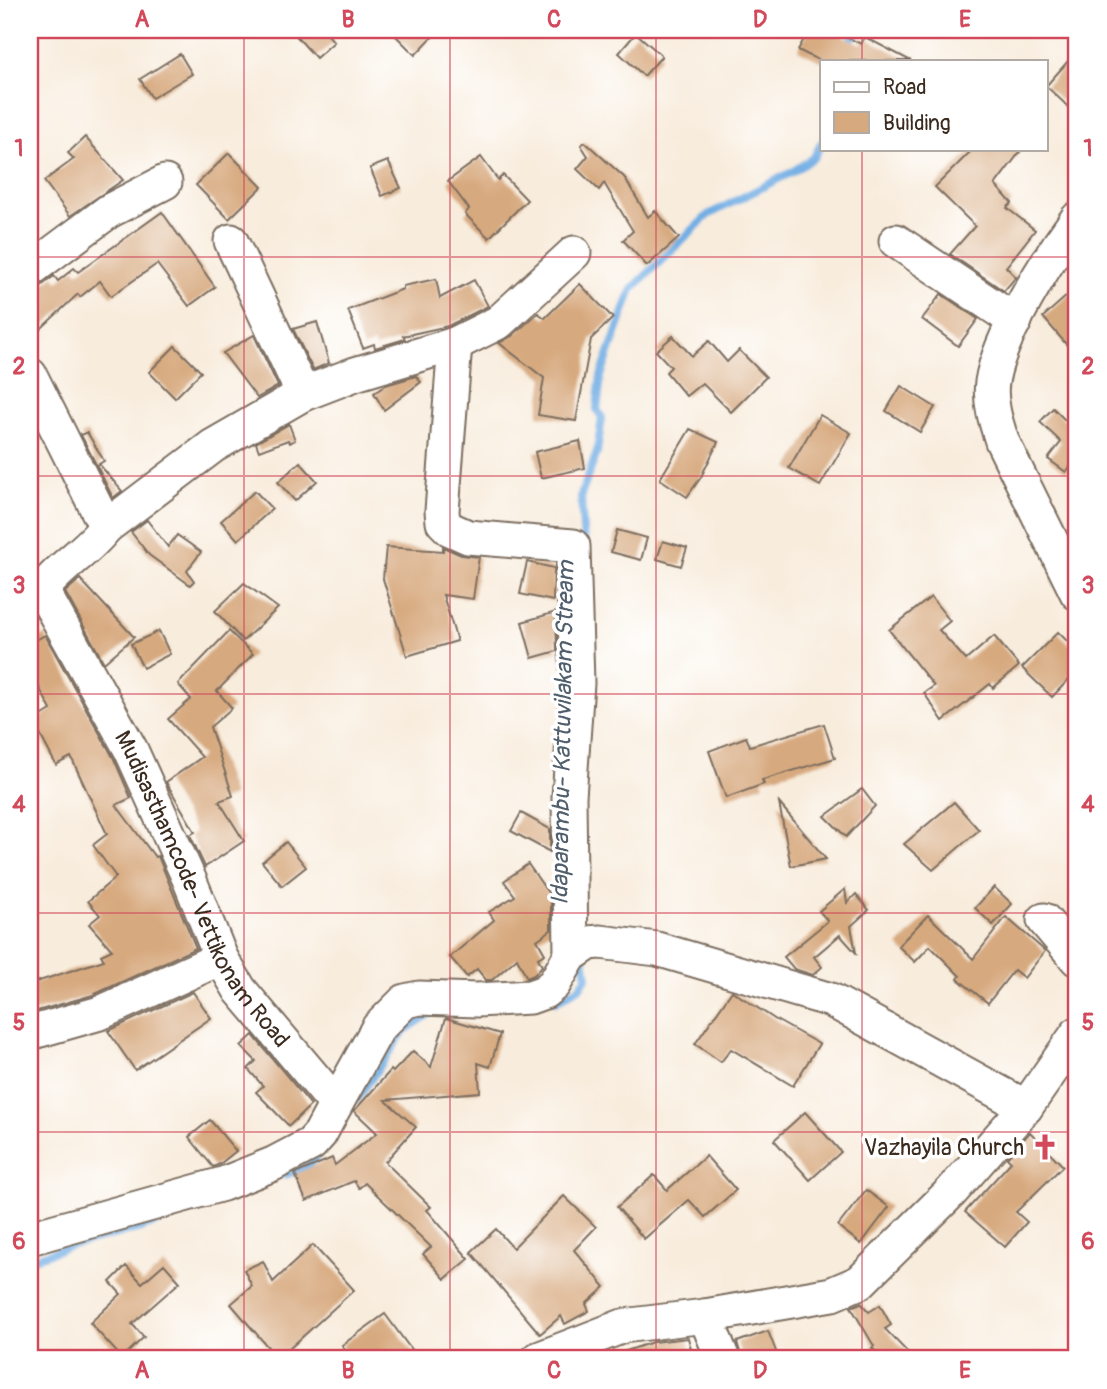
<svg xmlns="http://www.w3.org/2000/svg" width="1107" height="1389" font-family="Pangolin,sans-serif">
<rect width="100%" height="100%" fill="#fff"/>
<filter id="ink" filterUnits="userSpaceOnUse"><feTurbulence type="fractalNoise" baseFrequency=".0143" numOctaves="2"/><feDisplacementMap in="SourceGraphic" scale="14" xChannelSelector="R" yChannelSelector="G"/><feConvolveMatrix kernelMatrix="1 2 1 2 8 2 1 2 1" color-interpolation-filters="sRGB"/></filter>
<filter id="wash" filterUnits="userSpaceOnUse"><feTurbulence type="fractalNoise" baseFrequency=".00686" numOctaves="4" result="noise"/><feDisplacementMap in="SourceGraphic" scale="28" xChannelSelector="R" yChannelSelector="G"/><feGaussianBlur stdDeviation="1.57" result="paint"/><feColorMatrix in="noise" values="0 0 0 0 0 0 0 0 0 0 0 0 0 0 0 0 0 1.4 0 .05"/><feComposite in="paint" operator="in"/></filter>
<g filter="url(#wash)">
<rect width="100%" height="100%" fill="#f8ecdc"/>
<g fill="none" stroke-linecap="round" stroke-linejoin="round">
<!-- stream -->
<g stroke="#72aee4" stroke-width="8">
<polyline points="844,61 855,30"/>
<polyline points="584,546 581,495 597,452 602,418 597,409 601,376 632,289 708,215 792,172 814,157 822,142"/>
<polyline points="556,1001 579,988 587,977 584,957"/>
<polyline points="357,1099 404,1031 435,1010"/>
<polyline points="285,1175 304,1168 316,1158"/>
<polyline points="30,1260 72,1245 140,1228 194,1209"/>
</g>
</g>
<g id="blocks">
<!-- building -->
<g fill="#d7a97e">
<polygon points="291,30 324,30 334,42 316,58"/>
<polygon points="390,30 439,30 415,55"/>
<polygon points="809,30 832,30 861,44 865,37 911,61 820,61 798,50"/>
<polygon points="636,33 662,56 644,76 619,53"/>
<polygon points="1077,51 1077,115 1046,86"/>
<polygon points="180,54 192,74 152,98 140,79"/>
<polygon points="85,137 123,180 70,216 44,181 74,159 68,153"/>
<polygon points="585,142 624,177 648,217 655,211 679,238 647,266 623,240 633,231 604,183 599,190 577,169 588,156 581,145"/>
<polygon points="973,149 1022,149 995,185 1012,203 1007,208 1035,230 1006,267 1016,277 1004,291 950,254 975,226 935,187"/>
<polygon points="229,153 262,187 229,219 196,185"/>
<polygon points="481,157 498,180 503,175 527,200 489,238 465,214 469,209 448,181"/>
<polygon points="388,161 401,188 382,196 370,168"/>
<polygon points="162,212 215,287 189,306 157,264 111,296 100,281 80,297 78,294 30,339 30,289 41,286 54,276 58,281 74,268 78,272"/>
<polygon points="436,279 440,298 474,280 488,306 448,326 403,336 405,339 375,348 374,344 363,348 348,310 403,289 403,286"/>
<polygon points="580,284 613,318 591,339 576,421 538,415 544,378 499,343 512,336 538,313 545,318"/>
<polygon points="1077,287 1077,357 1043,317"/>
<polygon points="941,294 978,319 958,346 922,319"/>
<polygon points="317,322 329,363 313,370 293,329"/>
<polygon points="254,335 278,386 257,398 223,353"/>
<polygon points="673,336 692,356 709,341 727,362 739,350 766,377 731,412 702,383 686,396 666,372 671,367 656,351"/>
<polygon points="175,346 201,372 175,398 149,372"/>
<polygon points="416,376 421,382 384,410 374,393 386,385"/>
<polygon points="901,386 935,407 920,432 886,411"/>
<polygon points="1053,408 1067,422 1077,411 1077,457 1066,472 1048,459 1061,442 1040,422"/>
<polygon points="820,415 851,433 820,486 789,468"/>
<polygon points="289,424 295,440 290,443 288,440 259,451 256,443"/>
<polygon points="690,429 718,442 701,477 687,497 660,479"/>
<polygon points="87,432 104,461 99,464 122,491 113,498 81,435"/>
<polygon points="580,441 585,468 541,478 535,452"/>
<polygon points="300,462 317,481 295,501 278,482"/>
<polygon points="255,491 272,509 238,540 221,521"/>
<polygon points="147,520 168,547 177,535 201,552 187,571 194,581 190,585 149,555 131,532"/>
<polygon points="617,530 647,538 641,560 611,552"/>
<polygon points="663,541 687,548 681,566 657,559"/>
<polygon points="386,547 443,551 443,547 461,555 479,557 473,599 443,595 457,641 407,656 383,579"/>
<polygon points="527,562 554,568 553,601 520,594"/>
<polygon points="80,579 134,637 104,663 65,592"/>
<polygon points="244,583 278,608 243,641 215,611"/>
<polygon points="931,597 950,621 939,630 966,660 994,636 1019,666 993,688 990,684 943,721 924,693 934,686 889,630"/>
<polygon points="556,612 557,651 532,658 522,622"/>
<polygon points="159,631 170,654 143,668 131,644"/>
<polygon points="229,631 253,654 217,691 232,708 210,727 233,796 219,801 244,841 205,867 190,835 195,832 166,782 202,757 168,719 191,699 178,684"/>
<polygon points="1058,632 1077,651 1077,671 1052,697 1022,668"/>
<polygon points="45,635 114,759 131,798 116,805 155,857 158,856 196,948 93,995 30,1013 30,984 104,960 101,955 112,950 89,924 100,915 88,901 116,877 93,845 107,834 71,757 56,765 33,721 51,710 30,670 30,643"/>
<polygon points="824,724 835,758 762,780 764,784 726,798 709,751 746,737 750,746"/>
<polygon points="862,789 875,806 846,837 825,816"/>
<polygon points="954,802 979,830 933,870 904,844"/>
<polygon points="779,803 826,859 791,866"/>
<polygon points="521,813 550,829 550,852 511,831"/>
<polygon points="286,842 306,867 282,886 262,862"/>
<polygon points="528,864 551,897 551,930 537,940 545,954 538,958 542,966 534,975 527,978 517,958 492,980 486,980 477,969 467,977 450,957 494,920 489,912 515,896 504,881"/>
<polygon points="994,887 1012,904 993,925 975,908"/>
<polygon points="845,889 847,903 856,894 869,910 851,926 856,953 840,935 814,957 822,967 813,975 794,969 784,957 828,921 819,911"/>
<polygon points="928,915 973,959 1006,917 1045,951 1024,978 1014,970 988,1003 958,979 960,976 930,946 915,962 898,946"/>
<polygon points="732,991 776,1020 819,1044 793,1086 731,1049 721,1062 695,1044"/>
<polygon points="193,992 211,1018 135,1070 108,1031"/>
<polygon points="446,1018 500,1034 490,1067 478,1063 480,1092 385,1100 416,1127 385,1162 431,1207 427,1210 469,1259 445,1279 423,1254 431,1247 365,1183 359,1188 354,1181 306,1201 295,1174 332,1158 335,1165 377,1133 354,1111 391,1070 393,1072 413,1051 431,1067"/>
<polygon points="253,1035 311,1105 289,1126 256,1092 263,1086 248,1069 256,1061 241,1046"/>
<polygon points="805,1112 841,1152 810,1180 774,1140"/>
<polygon points="210,1120 236,1151 220,1164 213,1167 189,1137"/>
<polygon points="1030,1132 1063,1166 1016,1212 1027,1222 1005,1247 965,1212 1011,1162 1007,1158"/>
<polygon points="706,1156 736,1190 705,1217 689,1200 644,1239 617,1207 654,1175 667,1190"/>
<polygon points="866,1190 889,1207 861,1244 838,1226"/>
<polygon points="564,1196 596,1227 574,1250 605,1287 586,1304 589,1311 565,1324 561,1316 540,1334 471,1252 496,1229 513,1248"/>
<polygon points="313,1245 354,1290 278,1359 231,1304 252,1286 244,1270 263,1261 273,1282"/>
<polygon points="164,1264 180,1282 132,1324 144,1337 122,1358 90,1323 121,1294 110,1282 126,1266 142,1283"/>
<polygon points="861,1303 869,1312 880,1305 891,1325 885,1329 914,1359 883,1359 872,1348 874,1346 851,1307"/>
<polygon points="385,1314 418,1359 350,1359 342,1345"/>
<polygon points="768,1331 779,1359 742,1359 737,1342"/>
<polygon points="688,1338 694,1359 612,1359 611,1356 653,1342"/>
</g>
</g>
</g>
<g filter="url(#ink)">
<use href="#blocks" fill-opacity="0" stroke="#7d6e60" stroke-width="2"/>
<g fill="none" stroke-linecap="round" stroke-linejoin="round">
<!-- minor casing -->
<g stroke="#7d6e60" stroke-width="37">
<g id="minor">
<path d="M1077,219c-28,38 -78,117 -85,163 -3,19 4,41 10,59l75,152"/>
<polyline points="231,241 303,394"/>
<polyline points="896,241 1015,321"/>
<polyline points="30,270 109,211 165,182"/>
<polyline points="455,344 442,511 443,522 450,529 468,537 573,546 577,683 569,797 571,955"/>
<path id="s1" d="M30,375l76,152c-18,24 -46,39 -64,63l89,160 59,131 31,77 19,32 96,114 -16,30 -9,10 -38,20 -50,20 -193,54"/>
<polyline points="106,527 213,446 303,394 355,374 455,344 499,322 574,253"/>
<polyline points="1044,920 1077,959"/>
<polyline points="30,1033 100,1013 221,958"/>
<polyline points="336,1104 378,1028 405,1001 419,998 477,1000 530,997 544,992 554,984 571,955 589,943 600,942 657,949 831,1000 1026,1107"/>
<polyline points="705,1316 723,1359"/>
<polyline points="538,1359 623,1326 705,1316 832,1294 860,1282 952,1191 1026,1107 1077,1034"/>
</g>
</g>
<!-- minor -->
<use href="#minor" stroke="#fff" stroke-width="33"/>
</g>
</g>
<!-- grid -->
<path fill="none" stroke="#d1495b" stroke-width="2" stroke-opacity="0.55" d="M244,30v1329M450,30v1329M656,30v1329M862,30v31M862,149v1210M30,257h1047M30,476h1047M30,694h1047M30,913h1047M30,1132h1047"/>
<!-- icons -->
<defs>
<g id="church-bare" transform="scale(2.1)"><path d="M-1.2-6h2.4v3.5h3.3v2.4h-3.3V6h-2.4V-.1h-3.3v-2.4h3.3Z" fill="#d1495b" stroke="#fff" stroke-width="2.5" paint-order="stroke"/></g>
</defs>
<g fill-rule="evenodd">
<use href="#church-bare" x="1045" y="1147"/>
</g>
<g text-anchor="middle" dominant-baseline="central" stroke-width="7" stroke-linejoin="round" paint-order="stroke">
<!-- street labels -->
<g font-size="23" fill="#3b2a1e" stroke="#fff">
<text stroke="none"><textPath href="#s1" startOffset="600">Mudisasthamcode- Vettikonam Road</textPath></text>
</g>
<!-- poi labels -->
<g font-size="23" fill="#3b2a1e" stroke="#fff" text-anchor="end">
<text x="1024" y="1147">Vazhayila Church</text>
</g>
<!-- water labels -->
<g font-size="24" font-style="italic" fill="#515f6d" stroke="#fff">
<text transform="translate(563 733) rotate(-89)">Idaparambu- Kattuvilakam Stream</text>
</g>
</g>
<!-- margin -->
<rect width="1107" height="1389" fill="none" stroke="#fff" stroke-width="77"/>
<!-- legend -->
<rect x="820" y="60" width="228" height="91" fill="#ffffff" stroke="#b1aaa5" stroke-width="2"/>
<rect x="834" y="82" width="35" height="10" fill="#ffffff" stroke="#b1aaa5" stroke-width="2"/>
<text x="883" y="94" font-size="21" fill="#3b2a1e">Road</text>
<rect x="834" y="112" width="35" height="21" fill="#d7a97e" stroke="#b1aaa5" stroke-width="2"/>
<text x="883" y="130" font-size="21" fill="#3b2a1e">Building</text>
<rect x="38" y="38" width="1030" height="1312" fill="none" stroke="#d1495b" stroke-width="2.5"/>
<g font-size="23" text-anchor="middle" font-weight="bold" fill="#d1495b">
<text x="142" y="27">A</text>
<text x="348" y="27">B</text>
<text x="554" y="27">C</text>
<text x="760" y="27">D</text>
<text x="965" y="27">E</text>
<text x="19" y="156">1</text>
<text x="1088" y="156">1</text>
<text x="19" y="374">2</text>
<text x="1088" y="374">2</text>
<text x="19" y="593">3</text>
<text x="1088" y="593">3</text>
<text x="19" y="812">4</text>
<text x="1088" y="812">4</text>
<text x="19" y="1030">5</text>
<text x="1088" y="1030">5</text>
<text x="19" y="1249">6</text>
<text x="1088" y="1249">6</text>
<text x="142" y="1378">A</text>
<text x="348" y="1378">B</text>
<text x="554" y="1378">C</text>
<text x="760" y="1378">D</text>
<text x="965" y="1378">E</text>
</g>
</svg>
